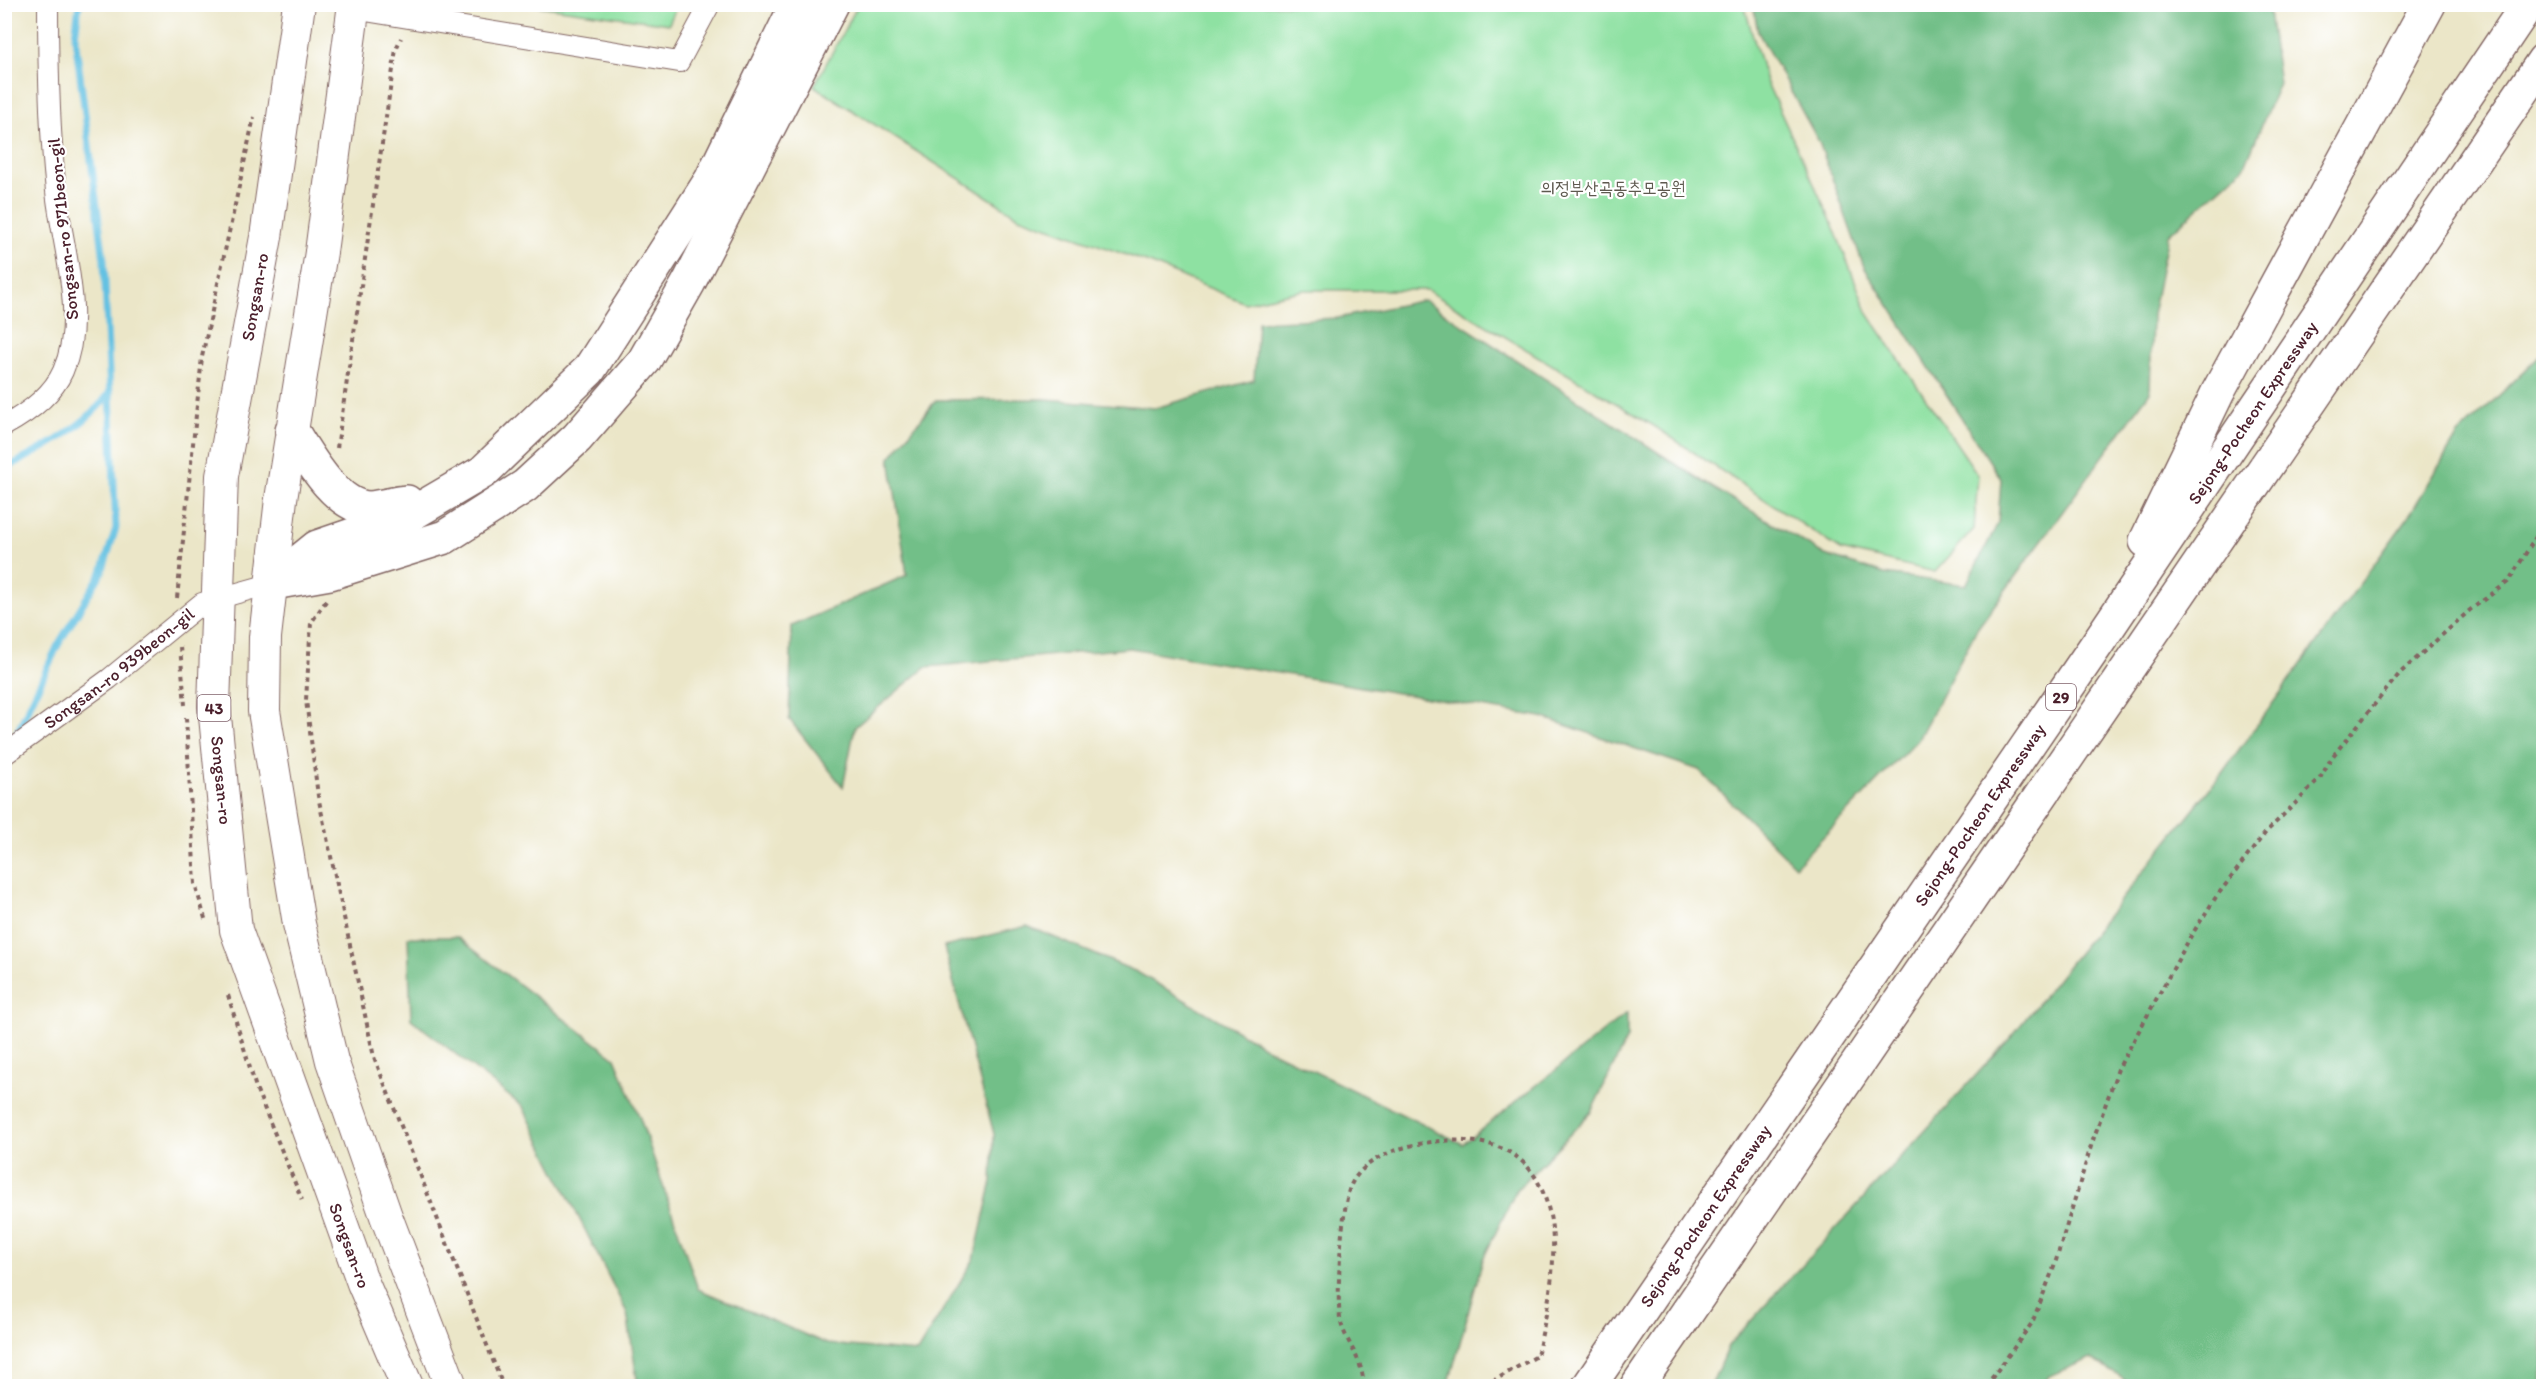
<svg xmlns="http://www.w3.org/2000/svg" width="2548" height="1391" font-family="Itim,'Poor Story',sans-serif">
<rect width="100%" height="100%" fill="#fff"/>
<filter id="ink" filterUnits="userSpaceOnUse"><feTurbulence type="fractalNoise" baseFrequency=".0167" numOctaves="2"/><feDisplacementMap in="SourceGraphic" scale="12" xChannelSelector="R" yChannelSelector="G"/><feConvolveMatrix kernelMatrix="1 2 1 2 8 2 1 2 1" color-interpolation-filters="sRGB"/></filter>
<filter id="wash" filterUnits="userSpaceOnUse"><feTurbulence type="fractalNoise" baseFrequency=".008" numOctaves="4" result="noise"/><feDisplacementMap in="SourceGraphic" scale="24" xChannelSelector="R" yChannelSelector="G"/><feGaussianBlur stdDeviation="1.35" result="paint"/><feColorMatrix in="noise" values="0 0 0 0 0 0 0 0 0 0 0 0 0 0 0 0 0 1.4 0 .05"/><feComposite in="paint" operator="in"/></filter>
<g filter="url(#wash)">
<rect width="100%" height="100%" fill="#ebe6c8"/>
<!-- green -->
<g fill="#8ee1a2" stroke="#6c8066" stroke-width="1.5">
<polygon points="530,5 677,5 669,24"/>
<polygon points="858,5 1744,5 1766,81 1832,223 1868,314 1978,475 1974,529 1935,572 1841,550 1654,426 1427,290 1304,290 1245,303 1152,264 1019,217 814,86"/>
</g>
<!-- forest -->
<g fill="#72bf88" stroke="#5e6f5a" stroke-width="1.5">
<polygon points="1753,5 2268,5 2279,83 2245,166 2168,235 2152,315 2150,392 1977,629 1918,739 1795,866 1699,770 1541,717 1130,648 926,667 855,727 843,787 789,719 792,626 907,575 890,458 936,400 1045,399 1155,408 1254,380 1258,322 1338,318 1424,300 1705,483 1825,555 1884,574 1966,585 1998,523 2001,479 1864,267 1819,142 1758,32"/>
<polygon points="2543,353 2543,1386 2134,1386 2091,1358 2049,1376 2042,1386 1711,1386 1728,1346 2011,1037 2222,773 2407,519 2458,435"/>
<polygon points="1027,926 1137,972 1270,1050 1463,1144 1627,1013 1627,1038 1591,1112 1516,1191 1483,1259 1448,1386 638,1386 627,1313 523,1107 411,1019 408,937 457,937 615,1058 640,1118 698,1289 827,1344 917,1352 974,1259 992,1181 994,1134 944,947"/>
</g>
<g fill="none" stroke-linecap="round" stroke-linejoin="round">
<!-- stream -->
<g stroke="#64c1e2" stroke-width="7">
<path d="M4,469c37,-19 82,-42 106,-77"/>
<polyline points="12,743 58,645 102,572 116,528 104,260 75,37 79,4"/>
</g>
</g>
</g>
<g filter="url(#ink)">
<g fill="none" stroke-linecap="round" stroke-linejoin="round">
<!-- street casing -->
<g stroke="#826562" stroke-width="22">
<g id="street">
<polyline points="353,9 679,62 710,4"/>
<path d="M4,426c24,-13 48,-30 59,-55 24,-55 -1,-123 -7,-180 -7,-62 -8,-124 -8,-187"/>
<path id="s1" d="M4,755l105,-76 93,-76 71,-20"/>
</g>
</g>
<!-- primary casing -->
<g stroke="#826562" stroke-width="34">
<g id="primary">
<path id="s2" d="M299,4l-33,233 -44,239 -8,230 22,224 127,353 44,103"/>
<polyline points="354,4 321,252 281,499 265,637 264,711 299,924 332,1061 386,1216 451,1386"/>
</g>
</g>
<!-- highway casing -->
<g stroke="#826562" stroke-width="36">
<g id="highway">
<path d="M292,431c16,25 44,77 78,77 12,-1 25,-5 37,-6"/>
<polyline points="2146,541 2218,392 2429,4"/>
<polyline points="275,581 317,547 408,516 483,472 589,370 711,180 797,4"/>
<polyline points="273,583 330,573 445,537 525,486 577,438 644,361 689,282 832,4"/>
<path id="s3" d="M1589,1386l508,-742 431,-640"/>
<polyline points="1637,1386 2544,60"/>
</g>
</g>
<!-- path -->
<g stroke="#826562" stroke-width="4" stroke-dasharray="4.5 4.5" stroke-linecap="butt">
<polyline points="337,448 396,49 401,38"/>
<polyline points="177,598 202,357 254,117"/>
<polyline points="326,601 311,623 306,700 318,796 374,1057 503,1386"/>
<polyline points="180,647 185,705"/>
<polyline points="186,718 195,884 206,922"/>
<polyline points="228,995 256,1088 302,1200"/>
<path d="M1363,1386c2,-23 -16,-42 -22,-63 -6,-22 1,-116 9,-136 19,-45 107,-55 148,-40 17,6 32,19 40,35 28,51 11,121 -1,174l-46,26 -3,4"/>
<polyline points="1986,1386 2032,1323 2054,1267 2092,1143 2118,1069 2191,936 2216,897 2266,832 2319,780 2332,757 2400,673 2470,610 2508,582 2544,524"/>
</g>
<!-- street -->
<use href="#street" stroke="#fff" stroke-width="20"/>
<!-- primary -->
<use href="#primary" stroke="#fff" stroke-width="32"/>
<!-- highway -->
<use href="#highway" stroke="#fff" stroke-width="33"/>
</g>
</g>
<g text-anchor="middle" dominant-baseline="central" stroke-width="4.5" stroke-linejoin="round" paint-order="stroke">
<!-- shield labels -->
<g fill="#fff" stroke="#80626b" stroke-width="1.5">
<rect x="2046" y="684" width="30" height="26" rx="4.5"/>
<rect x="197.5" y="695" width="33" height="26" rx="4.5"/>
</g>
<g font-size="16" font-weight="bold" fill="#4a1f2b">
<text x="2061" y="697">29</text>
<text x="214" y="708">43</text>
</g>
<!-- park labels -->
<g font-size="18" fill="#5e594f" stroke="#fff">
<text x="1613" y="188">의정부산곡동추모공원</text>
</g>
<!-- street labels -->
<g font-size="18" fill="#4a1f2b" stroke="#fff">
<text transform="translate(63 229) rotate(-96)">Songsan-ro 971beon-gil</text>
<text transform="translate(255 297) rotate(-80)">Songsan-ro</text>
<text stroke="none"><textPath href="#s3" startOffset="1178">Sejong-Pocheon Expressway</textPath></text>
<text stroke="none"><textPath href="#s1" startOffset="144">Songsan-ro 939beon-gil</textPath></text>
<text stroke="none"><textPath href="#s2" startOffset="783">Songsan-ro</textPath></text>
<text stroke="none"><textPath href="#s3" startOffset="692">Sejong-Pocheon Expressway</textPath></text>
<text stroke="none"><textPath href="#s3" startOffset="206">Sejong-Pocheon Expressway</textPath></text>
<text stroke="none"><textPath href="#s2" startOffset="1269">Songsan-ro</textPath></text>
</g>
</g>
<!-- margin -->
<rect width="2548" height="1391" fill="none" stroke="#fff" stroke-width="24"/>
</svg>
